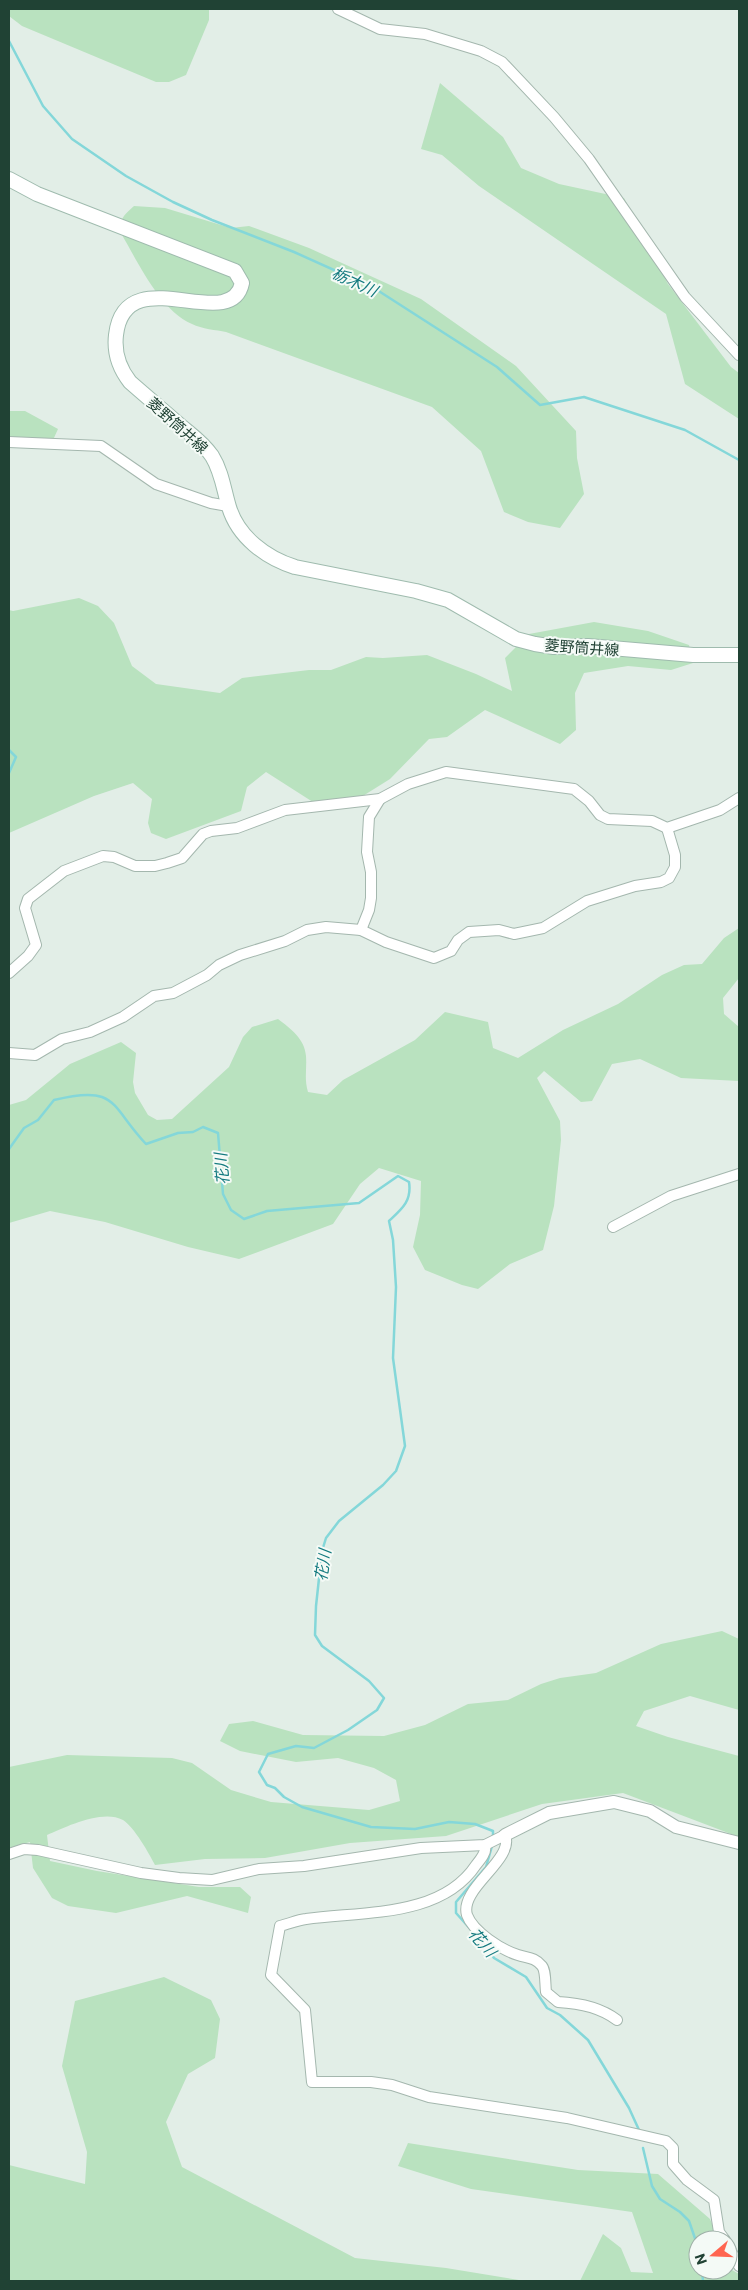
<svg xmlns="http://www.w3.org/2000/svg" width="748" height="2290" font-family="Commissioner,'Noto Sans JP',sans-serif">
<rect width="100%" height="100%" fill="#e2eee7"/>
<!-- green -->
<g fill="#b9e2bf">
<polygon points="9,9 209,9 209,20 186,75 169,82 156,82 22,26 9,16"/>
<polygon points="440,83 503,137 521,168 559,184 624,198 668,284 731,367 739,373 739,419 685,384 666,314 479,186 442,155 421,149"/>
<path d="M134,206l31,2 66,20 18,-2 60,22 112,51 95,67 60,65 1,27 7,36 -24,34 -32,-6 -24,-10 -23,-61 -49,-44 -206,-75c-10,-2 -24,-3 -34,-8 -32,-14 -53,-60 -70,-89 -4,-15 1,-19 12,-29z"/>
<polygon points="9,411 25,411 58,429 53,440 9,437"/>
<polygon points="79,598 98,606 114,623 132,666 156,684 220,693 242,678 309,670 331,670 366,657 383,658 427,655 476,674 512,691 505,658 529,634 594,622 648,631 689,645 693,663 671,670 628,666 584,673 575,693 576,730 560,744 485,710 447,737 429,739 390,779 350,804 316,804 266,772 247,787 241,811 166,839 151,833 148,823 152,799 133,783 94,796 9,833 9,610 13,611"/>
<path d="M739,928v50l-16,20 1,16 15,13v54l-58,-3 -41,-19 -28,5 -20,37 -11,1 -37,-31 -7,7 23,43 1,19 -7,66 -11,44 -33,14 -32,25 -16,-4 -37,-15 -12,-23 7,-32 1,-34 -42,-13 -19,16 -27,40 -94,35 -51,-12 -83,-25 -55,-11 -41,12v-118l17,-5 44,-36 51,-22 15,11 -3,29 2,11 13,22 9,5 15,-1 57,-52 14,-30 9,-10 26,-8c12,9 27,20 28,37 1,13 -2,23 2,36l19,3 16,-15 72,-40 30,-28 43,10 5,26 25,10 45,-28 55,-26 44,-29 22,-10 18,-1 22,-26z"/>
<path d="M722,1631l17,8v71l-49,-14 -46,15 -8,15 32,11 71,19v81l-116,-44 -81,11 -96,32 -96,7 -85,15 -60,1 -50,6c-6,-12 -21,-38 -32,-45 -21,-11 -57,7 -76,15l3,26 47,10 102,16h41l11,10 -3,16 -61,-17 -71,17 -48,-7 -16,-8 -19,-30 -3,-26 -21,6v-81l58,-12 105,3 20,5 39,27 40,12 98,8 31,-9 -4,-21 -22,-12 -36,-10 -42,4 -56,-11 -20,-10 9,-17 24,-3 50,14 81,1 41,-11 43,-21 40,-4 33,-16 19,-6 36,-5 65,-29z"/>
<polygon points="164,1977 211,2000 220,2019 215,2058 188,2074 166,2122 182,2167 355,2258 446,2268 525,2281 9,2281 9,2165 85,2184 87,2152 62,2066 75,2001"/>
<polygon points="408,2143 578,2170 658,2174 710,2219 719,2240 698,2240 698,2270 728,2270 728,2261 732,2270 739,2274 739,2281 580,2281 603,2234 621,2248 631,2272 653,2273 632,2212 471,2189 398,2166"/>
</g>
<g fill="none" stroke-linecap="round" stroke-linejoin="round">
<!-- stream -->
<g stroke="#84d7d9" stroke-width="2.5">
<polyline points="9,41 43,106 72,139 126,176 173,202 212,220 294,252 374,288 497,367 540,405 584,397 685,430 739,460"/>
<polyline points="9,750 16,757 9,773"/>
<path d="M9,1149l15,-21 14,-8 16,-20c64,-16 56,6 92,44l32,-11 15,-1 10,-5 15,6 5,61 8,16 13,9 23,-8 92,-8 39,-27 11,6c3,19 -7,27 -20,39l4,19 3,47 -3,71 12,88 -9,25 -13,14 -44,36 -13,17 -4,13 -6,55 -1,29 7,11 47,35 15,17 -7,12 -29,20 -34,18 -18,-2 -28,8 -9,18 8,13 8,3 9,9 18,10 69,20 44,2 34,-7 26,2 18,7v7"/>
<polyline points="473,1932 456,1913 456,1902 486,1867 492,1846"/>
<polyline points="482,1941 494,1958 526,1977 547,2008 560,2015 588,2040 629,2108 639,2130"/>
<polyline points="643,2148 652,2186 660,2199 680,2212 689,2221 698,2247"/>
<polyline points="702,2270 703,2281"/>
</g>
<!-- minor casing -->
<g stroke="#a4b7ae" stroke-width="12">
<g id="minor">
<polyline points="338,9 380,29 425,34 481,51 502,62 554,117 589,159 685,297 739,355"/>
<polyline points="9,442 101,446 156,484 211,503 228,506"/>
<polyline points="361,930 369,910 371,898 371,872 367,852 369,817 380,799"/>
<polyline points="9,973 28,956 36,945 25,908 28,899 64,871 103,856 114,857 135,866 155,866 167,863 182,858 203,834 211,831 237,828 285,810 380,799 408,784 446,772 574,789 589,801 600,815 608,819 652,821 667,828 720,810 739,798"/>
<polyline points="9,1053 35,1055 62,1039 90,1032 123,1017 154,996 173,993 207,975 219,965 240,955 285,941 307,930 326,927 361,930 386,942 434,958 451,951 458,940 469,932 499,930 514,934 543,928 587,901 635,886 661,882 669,878 675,867 675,855 667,828"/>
<polyline points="613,1227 671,1196 739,1174"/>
<path d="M485,1845c2,7 -4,14 -9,20 -35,53 -114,46 -170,54 -9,1 -17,5 -26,7l-9,49 34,35 7,72h59l21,3 37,12 138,21 99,23 7,7v16l14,16 27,20 5,32 6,8"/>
<path d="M9,1854l15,-5 14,1 103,23 38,5 33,2 47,-11 45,-3 117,-18 64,-3 20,-10c10,25 -46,53 -38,80 6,17 35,35 51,40 9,3 17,2 24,11 4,5 3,18 4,26l12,10c21,1 42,5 59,18"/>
<polyline points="728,2245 739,2266"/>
</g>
</g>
<!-- tertiary casing -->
<g stroke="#a4b7ae" stroke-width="14">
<polyline id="tertiary" points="505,1835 549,1813 614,1802 650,1811 676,1827 739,1843"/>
</g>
<!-- secondary casing -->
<g stroke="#9fbbae" stroke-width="16">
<path id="secondary" d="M9,179l28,15 198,77 7,12c-11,53 -117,-26 -126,52 -2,17 3,33 14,47 17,15 35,30 52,45 11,9 22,17 30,29 10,16 12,35 17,51 9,30 37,51 66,60l121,24 32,9 68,39 19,5 19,3 34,-1 105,9h46"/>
</g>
<!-- minor -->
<use href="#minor" stroke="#fff" stroke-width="10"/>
<!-- tertiary -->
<use href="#tertiary" stroke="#fff" stroke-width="12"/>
<!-- secondary -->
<use href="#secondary" stroke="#fff" stroke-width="14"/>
</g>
<g text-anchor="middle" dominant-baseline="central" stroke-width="4" stroke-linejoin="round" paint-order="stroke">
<!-- street labels -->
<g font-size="15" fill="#204234" stroke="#f4faf6">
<text transform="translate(178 425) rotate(42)">菱野筒井線</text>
<text transform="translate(582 647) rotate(4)">菱野筒井線</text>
</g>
<!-- water labels -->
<g font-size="16" font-style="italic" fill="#137a7f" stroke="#f4faf6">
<text transform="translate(355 281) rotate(25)">栃木川</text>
<text transform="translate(221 1169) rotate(-95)">花川</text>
<text transform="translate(322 1565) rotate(-82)">花川</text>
<text transform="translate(483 1942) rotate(49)">花川</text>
</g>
</g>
<!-- border -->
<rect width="748" height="2290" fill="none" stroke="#204234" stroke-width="20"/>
<!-- north arrow -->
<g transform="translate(713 2255) rotate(251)"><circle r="24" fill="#f4faf6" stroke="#9fb0a8"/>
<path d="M0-4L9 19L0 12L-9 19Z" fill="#ff6550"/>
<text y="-8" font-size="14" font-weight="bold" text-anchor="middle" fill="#204234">N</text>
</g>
</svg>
